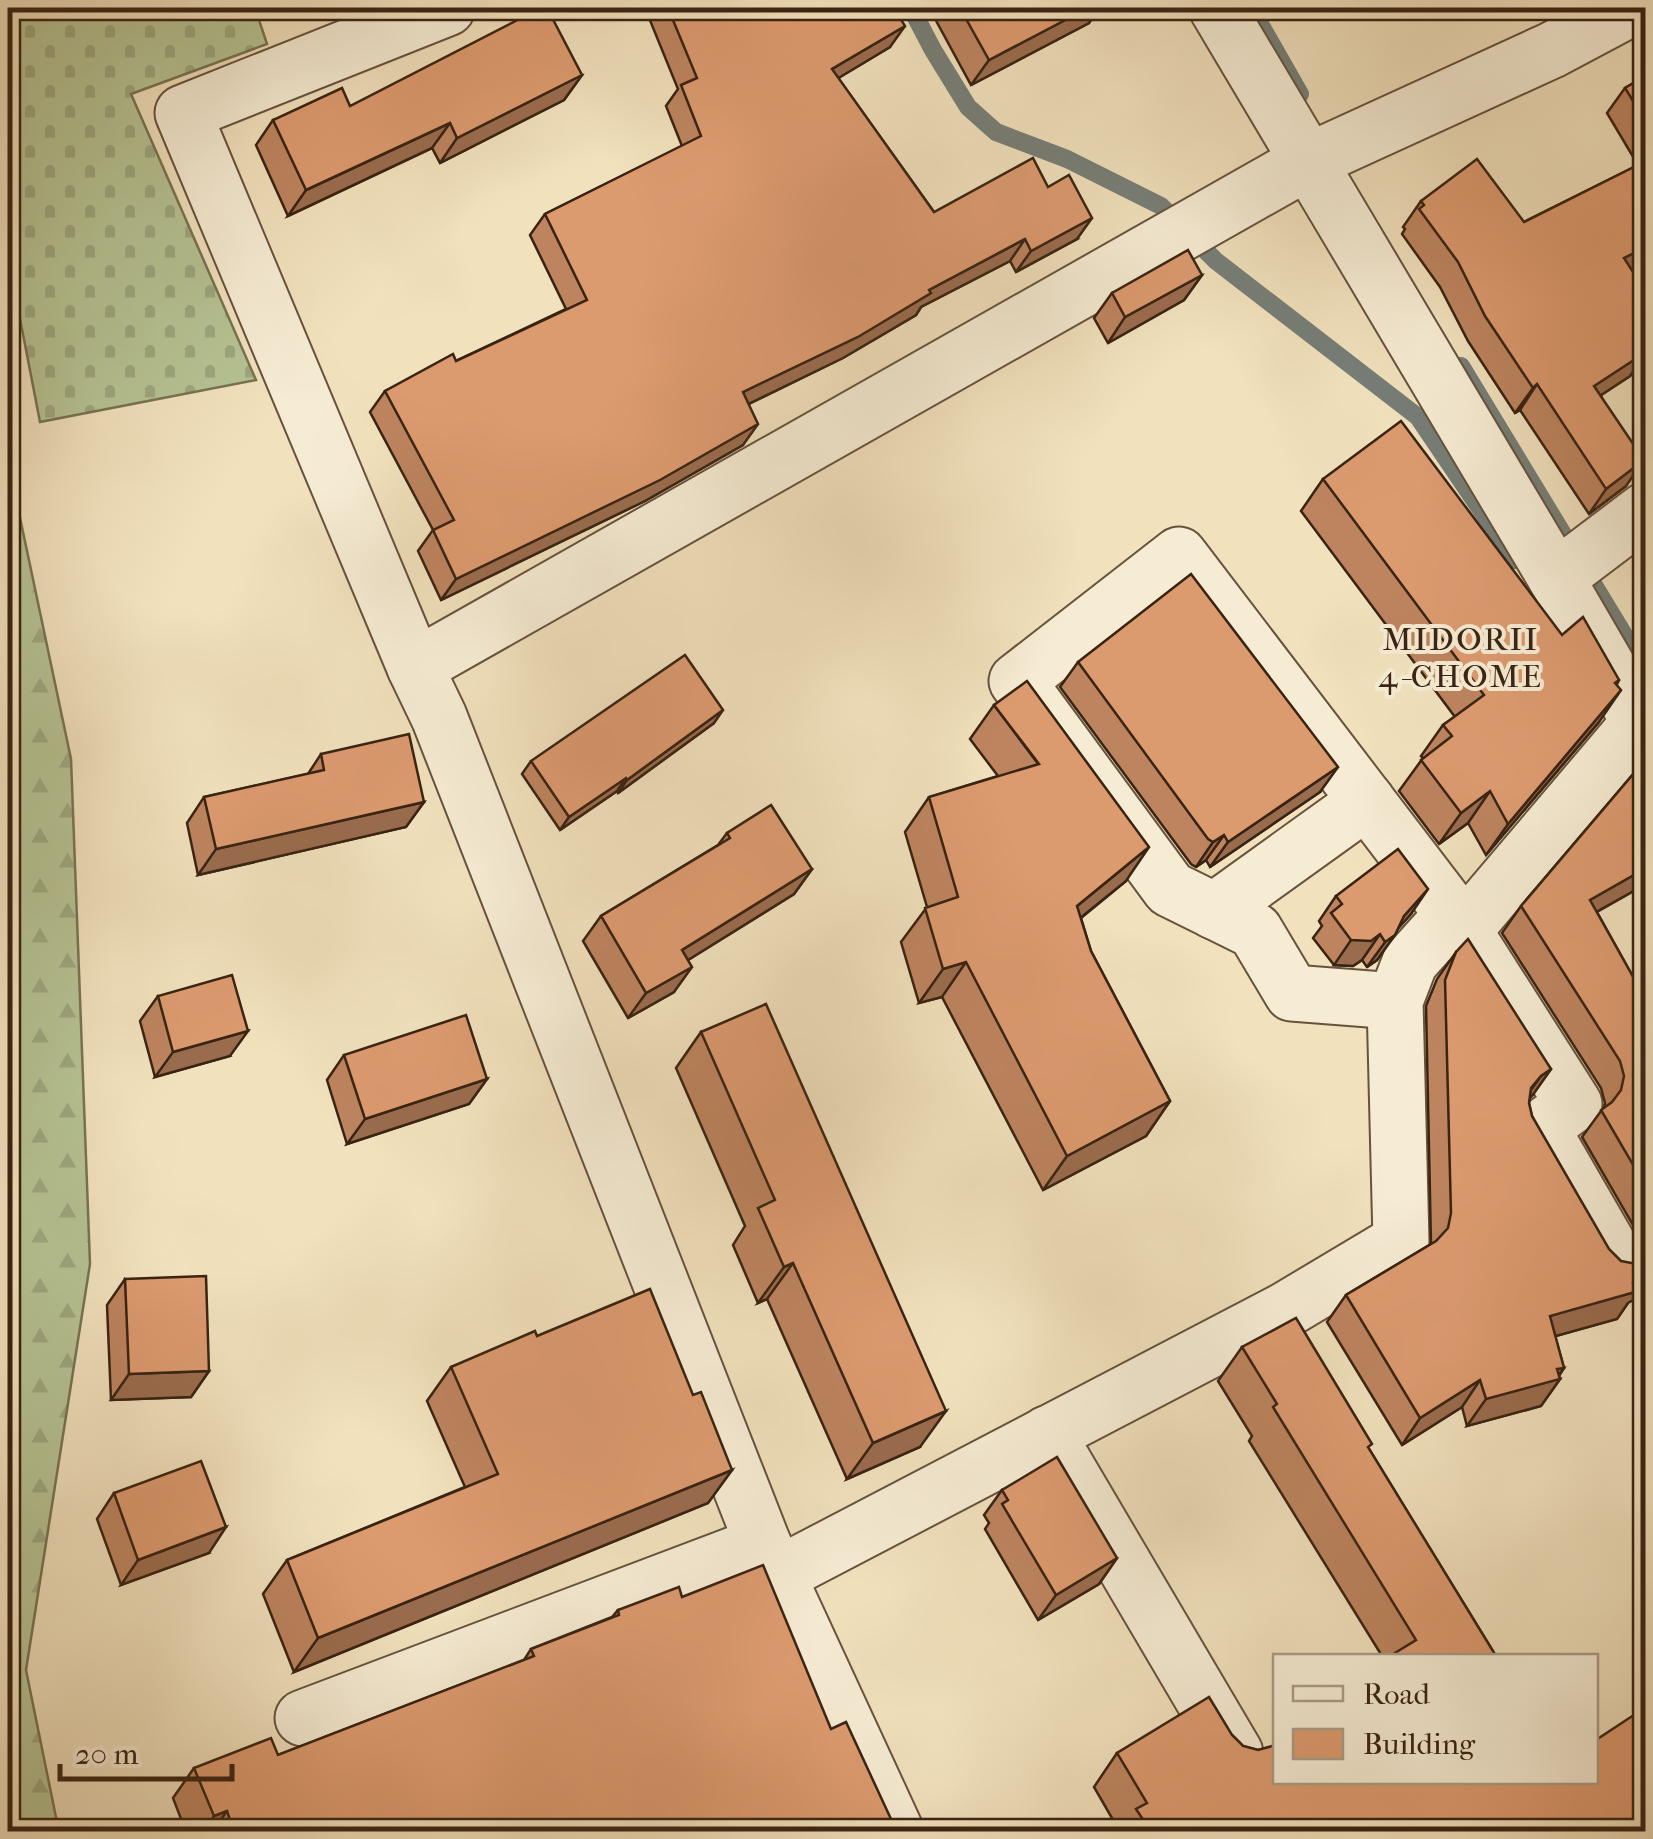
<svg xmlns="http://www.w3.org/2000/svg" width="1653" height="1839" font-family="'IM FELL French Canon',serif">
<defs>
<pattern id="forest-firs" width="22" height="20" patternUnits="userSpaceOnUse" patternTransform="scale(2.5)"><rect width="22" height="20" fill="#b6c394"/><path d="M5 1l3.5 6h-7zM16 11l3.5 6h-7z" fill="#9da77f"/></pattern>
<pattern id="cemetery-stones" width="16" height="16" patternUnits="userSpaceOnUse" patternTransform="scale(2.5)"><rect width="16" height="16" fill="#b6c394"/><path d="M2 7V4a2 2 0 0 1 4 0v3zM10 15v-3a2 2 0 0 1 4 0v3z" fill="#9da77f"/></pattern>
</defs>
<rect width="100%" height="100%" fill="#f1e1bd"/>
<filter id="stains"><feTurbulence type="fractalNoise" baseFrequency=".002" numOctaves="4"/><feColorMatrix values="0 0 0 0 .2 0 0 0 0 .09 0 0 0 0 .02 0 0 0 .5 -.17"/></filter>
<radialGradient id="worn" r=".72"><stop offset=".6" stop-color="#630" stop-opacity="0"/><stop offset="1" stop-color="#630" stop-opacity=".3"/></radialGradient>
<!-- forest -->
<polygon fill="url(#forest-firs)" stroke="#787353" stroke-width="2.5" points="8,461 71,759 90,1264 26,1670 59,1832 8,1831"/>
<!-- cemetery -->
<polygon fill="url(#cemetery-stones)" stroke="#787353" stroke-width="2.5" points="8,8 255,8 267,44 131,94 256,380 40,422 8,257"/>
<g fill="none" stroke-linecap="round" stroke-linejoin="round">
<!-- stream -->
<g stroke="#767e77" stroke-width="18">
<polyline points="911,8 933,50 968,107 996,132 1067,159 1161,206 1216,261 1418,417 1515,560"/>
<polyline points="1251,8 1300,94"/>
<polyline points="1461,366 1646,671"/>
</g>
<!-- minor casing -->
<g stroke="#67523d" stroke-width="59">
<g id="minor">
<polyline points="447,8 183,113 415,667 439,717 763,1544 896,1832"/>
<polyline points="1217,8 1556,578 1646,733"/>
<polyline points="1556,578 1646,510"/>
<polyline points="415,667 1309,161 1552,50 1631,8"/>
<polyline points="1214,911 1367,801"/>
<polyline points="1463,931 1639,723"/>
<polyline points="1395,1001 1292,993 1255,931 1170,889 1017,681 1179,555 1453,914 1574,1104 1541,1128 1617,1260"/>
<polyline points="1047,1434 1235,1753"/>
<polyline points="778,1575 1284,1311 1401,1241 1395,1001 1410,962 1453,914"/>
<polyline points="303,1718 763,1544"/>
</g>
</g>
<!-- minor -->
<use href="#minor" stroke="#f6ecd4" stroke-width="55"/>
</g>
<!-- wall -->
<g fill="#bd845f" stroke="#392312" stroke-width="2.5">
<polygon points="645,8 894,8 890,47 838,78 934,212 1077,239 1016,272 1010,261 921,307 916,315 843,358 749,404 743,445 645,501 441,600 418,551 433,530 370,412 385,391 456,361 566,309 530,235 545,214 682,146 666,106 678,89"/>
<polygon points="938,8 1099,8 1089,23 971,85 933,15"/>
<polygon points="582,75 564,100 440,163 432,148 288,216 256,145 273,120 350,106"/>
<polygon points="1646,76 1646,264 1632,270 1646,292 1646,354 1630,376 1601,395 1626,486 1589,514 1520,410 1515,413 1468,341 1440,287 1402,234 1405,229 1403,227 1421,201 1524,222 1638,165 1607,113 1625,88"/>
<polygon points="1202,275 1184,300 1108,343 1094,318 1112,293"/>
<polygon points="1323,479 1562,635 1619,680 1599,722 1486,855 1468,823 1439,844 1399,791 1423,758 1421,756 1443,725 1455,717 1301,511"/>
<polygon points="1078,662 1320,792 1210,867 1206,860 1196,867 1191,864 1060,687"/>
<polygon points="994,705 1126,881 1081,918 1091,951 1170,1101 1146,1136 1043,1190 942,997 919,1003 901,942 927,907 905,832 929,797 998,776 970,739"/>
<polygon points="714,723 618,793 617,791 560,830 522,774 531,761"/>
<polygon points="321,754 424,802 406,827 198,875 187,823 204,797 308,774"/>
<polygon points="1646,759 1646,884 1597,912 1646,1000 1646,1250 1644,1244 1582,1137 1604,1107 1605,1103 1601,1088 1502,933 1521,906"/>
<polygon points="727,833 812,869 794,894 688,960 674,992 628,1018 583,941 601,916 718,845"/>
<polygon points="1336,896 1411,914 1398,928 1377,960 1367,967 1362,960 1353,966 1334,965 1313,938 1322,926 1319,921"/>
<polygon points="1456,952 1551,1069 1530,1098 1529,1103 1532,1116 1628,1303 1617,1319 1555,1336 1564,1368 1559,1376 1560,1379 1541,1406 1467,1426 1462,1407 1402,1445 1327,1322 1346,1295 1431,1244 1426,1006 1437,979"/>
<polygon points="158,996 230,1056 155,1077 140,1021"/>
<polygon points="701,1032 920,1447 847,1479 767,1299 758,1303 733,1245 745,1226 676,1068"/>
<polygon points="344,1055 487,1079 469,1104 347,1144 327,1080"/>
<polygon points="125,1279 209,1371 191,1397 111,1400 107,1305"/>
<polygon points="537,1336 693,1395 732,1470 708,1503 294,1672 263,1594 287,1560 465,1487 427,1401 451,1367"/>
<polygon points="1242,1347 1369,1449 1496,1656 1382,1656 1249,1441 1252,1436 1218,1381"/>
<polygon points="1002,1490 1117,1558 1099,1584 1038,1620 985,1529 989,1523 984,1515"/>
<polygon points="114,1493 209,1553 121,1585 97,1519"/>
<polygon points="682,1597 831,1729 897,1832 186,1832 173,1798 194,1768 278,1755 524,1660 531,1649 612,1617 618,1610"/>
<polygon points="1232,1735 1243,1746 1258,1750 1274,1746 1646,1832 1120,1832 1094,1787 1117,1753"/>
</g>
<!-- shaded-wall -->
<g fill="#9a6c4e" stroke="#392312" stroke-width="2.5">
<polygon points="1088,8 1099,8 1089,23 971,85 989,60"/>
<polygon points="905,26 890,47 817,91 832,69"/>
<polygon points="582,75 564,100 440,163 457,138"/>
<polygon points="450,123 432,148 288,216 306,190"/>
<polygon points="1092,218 1077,239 1016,272 1031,251"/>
<polygon points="1025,239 1010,261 921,307 916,315 843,358 728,414 743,392 929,290"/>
<polygon points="1646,247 1646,264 1606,283 1624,258"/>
<polygon points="1202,275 1184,300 1108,343 1125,317"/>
<polygon points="1646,352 1630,376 1577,411 1594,386"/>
<polygon points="1537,384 1520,410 1515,413 1533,388"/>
<polygon points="758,424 743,445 645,501 441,600 456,579"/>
<polygon points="1644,460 1626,486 1589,514 1606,489"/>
<polygon points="1621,690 1599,722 1486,855 1508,824"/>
<polygon points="723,710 714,723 618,793 627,780"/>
<polygon points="1338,767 1320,792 1210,867 1228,842"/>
<polygon points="626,778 617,791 560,830 569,817"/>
<polygon points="1490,791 1468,823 1439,844 1461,813"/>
<polygon points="424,802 406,827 198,875 216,849"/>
<polygon points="1224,835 1206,860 1196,867 1213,842"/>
<polygon points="1149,847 1126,881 1053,940 1077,906"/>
<polygon points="1646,868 1646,884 1571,926 1590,900"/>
<polygon points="812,869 794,894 664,975 682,950"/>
<polygon points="1428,889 1411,914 1388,940 1395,935 1377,960 1367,967 1404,916"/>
<polygon points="1380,934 1362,960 1353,966 1334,965 1351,940"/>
<polygon points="966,962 942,997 919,1003 943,969"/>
<polygon points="692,967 674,992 628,1018 646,993"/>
<polygon points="248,1031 230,1056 155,1077 173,1052"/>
<polygon points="1551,1069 1532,1096 1522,1103 1513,1115 1541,1076"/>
<polygon points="487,1079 469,1104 347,1144 365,1119"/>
<polygon points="1170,1101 1146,1136 1043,1190 1067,1156"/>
<polygon points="793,1263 767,1299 758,1303 784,1267"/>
<polygon points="1646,1277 1646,1293 1628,1303 1617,1319 1531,1343 1550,1316 1633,1283"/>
<polygon points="1564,1368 1555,1380 1560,1379 1541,1406 1467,1426 1486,1399 1557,1369"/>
<polygon points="209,1371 191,1397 111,1400 129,1374"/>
<polygon points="1480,1380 1462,1407 1402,1445 1420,1418"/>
<polygon points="946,1411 920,1447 847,1479 873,1443"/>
<polygon points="732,1470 708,1503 294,1672 318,1638"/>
<polygon points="226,1527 209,1553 121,1585 138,1560"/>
<polygon points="1117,1558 1099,1584 1038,1620 1056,1595"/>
<polygon points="227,1811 212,1832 203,1832 214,1816"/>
<polygon points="783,1821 775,1832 759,1832"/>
</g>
<!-- building -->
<g fill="#dc9a6f" stroke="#392312" stroke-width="2.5">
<polygon points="541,8 547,8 582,75 457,138 450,123 306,190 273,120 342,88 350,106"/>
<polygon points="668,8 894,8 905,26 832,69 934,212 1033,158 1048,187 1069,175 1092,218 1031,251 1025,239 929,290 931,293 858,337 743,392 758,424 660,480 456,579 433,530 454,520 385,391 453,354 456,361 587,300 545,214 701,136 681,85 697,78"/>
<polygon points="960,8 1088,8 989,60"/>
<polygon points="1646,76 1646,122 1625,88"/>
<polygon points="1477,159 1524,222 1646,161 1646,247 1624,258 1646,292 1646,335 1640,338 1646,347 1646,352 1594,386 1644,460 1606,489 1537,384 1533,388 1485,316 1458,262 1419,209 1424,205 1421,201"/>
<polygon points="1188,250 1202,275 1125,317 1112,293"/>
<polygon points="1401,421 1562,635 1583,617 1619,680 1615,683 1621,690 1508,824 1490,791 1461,813 1421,760 1452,736 1443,725 1484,695 1323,479"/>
<polygon points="1191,574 1338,767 1228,842 1224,835 1213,842 1208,839 1078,662"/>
<polygon points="685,655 723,710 627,780 626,778 569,817 531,761"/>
<polygon points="1027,681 1149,847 1077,906 1091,951 1170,1101 1067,1156 966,962 943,969 925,908 958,897 929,797 1039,764 994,705"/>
<polygon points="409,734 424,802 216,849 204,797 324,770 321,754"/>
<polygon points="1646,759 1646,868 1590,900 1646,1000 1646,1187 1601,1110 1612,1102 1621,1090 1624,1076 1620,1061 1521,906"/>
<polygon points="771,805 812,869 682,950 692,967 646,993 601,916 730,838 727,833"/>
<polygon points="1398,849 1428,889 1404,916 1395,935 1385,942 1380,934 1371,941 1351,940 1331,913 1342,904 1336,896"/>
<polygon points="1468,939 1551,1069 1541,1076 1531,1088 1529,1103 1532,1116 1609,1249 1621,1261 1637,1264 1646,1262 1646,1277 1633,1283 1635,1292 1550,1316 1564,1368 1557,1369 1560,1379 1486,1399 1480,1380 1420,1418 1346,1295 1436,1241 1448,1228 1451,1213 1445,980 1456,952"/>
<polygon points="232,975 248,1031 173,1052 158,996"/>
<polygon points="766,1004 946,1411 873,1443 793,1263 784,1267 758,1208 775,1200 701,1032"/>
<polygon points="466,1015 487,1079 365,1119 344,1055"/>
<polygon points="206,1276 209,1371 129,1374 125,1279"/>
<polygon points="650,1289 693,1395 701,1392 732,1470 318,1638 287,1560 498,1474 451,1367 535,1331 537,1336"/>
<polygon points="1296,1318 1372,1444 1368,1447 1496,1656 1390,1656 1416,1640 1273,1407 1277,1404 1242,1347"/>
<polygon points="1057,1457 1117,1558 1056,1595 1002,1504 1008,1500 1002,1490"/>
<polygon points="201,1461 226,1527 138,1560 114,1493"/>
<polygon points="763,1565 831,1729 846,1722 897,1832 788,1832 783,1821 759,1832 234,1832 227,1811 214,1816 194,1768 271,1738 278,1755 534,1656 531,1649 619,1615 618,1610 679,1587 682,1597"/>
<polygon points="1209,1697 1232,1735 1243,1746 1258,1750 1276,1745 1276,1782 1596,1782 1596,1740 1646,1707 1646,1832 1136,1832 1146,1824 1136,1809 1147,1803 1117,1753"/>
</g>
<g text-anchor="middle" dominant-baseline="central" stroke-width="8" stroke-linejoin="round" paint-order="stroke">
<!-- neighbourhood labels -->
<g font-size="32" letter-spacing="2.5" fill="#392312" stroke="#f6ecd4">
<text x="1461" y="639">MIDORII<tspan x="1461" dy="37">4-CHOME</tspan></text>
</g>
</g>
<!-- margin -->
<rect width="1653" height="1839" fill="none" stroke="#f1e1bd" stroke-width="40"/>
<rect x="10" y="10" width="1633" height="1819" fill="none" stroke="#392312" stroke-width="5"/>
<rect x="20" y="20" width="1613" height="1799" fill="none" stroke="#392312" stroke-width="2.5"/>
<!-- legend -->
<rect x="1273" y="1654" width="325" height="130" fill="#f6ecd4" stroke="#aa9c86" stroke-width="2.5"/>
<rect x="1293" y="1686" width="50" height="15" fill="#f6ecd4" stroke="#aa9c86" stroke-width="2.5"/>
<text x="1363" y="1704" font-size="30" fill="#392312">Road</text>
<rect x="1293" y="1729" width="50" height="30" fill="#dc9a6f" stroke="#aa9c86" stroke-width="2.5"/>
<text x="1363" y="1754" font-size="30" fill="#392312">Building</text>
<!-- scale -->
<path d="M60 1764v15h172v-15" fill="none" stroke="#392312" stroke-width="5"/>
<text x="75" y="1764" font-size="30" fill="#392312" stroke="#f6ecd4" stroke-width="8" paint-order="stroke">20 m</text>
<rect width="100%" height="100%" filter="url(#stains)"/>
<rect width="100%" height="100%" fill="url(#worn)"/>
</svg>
